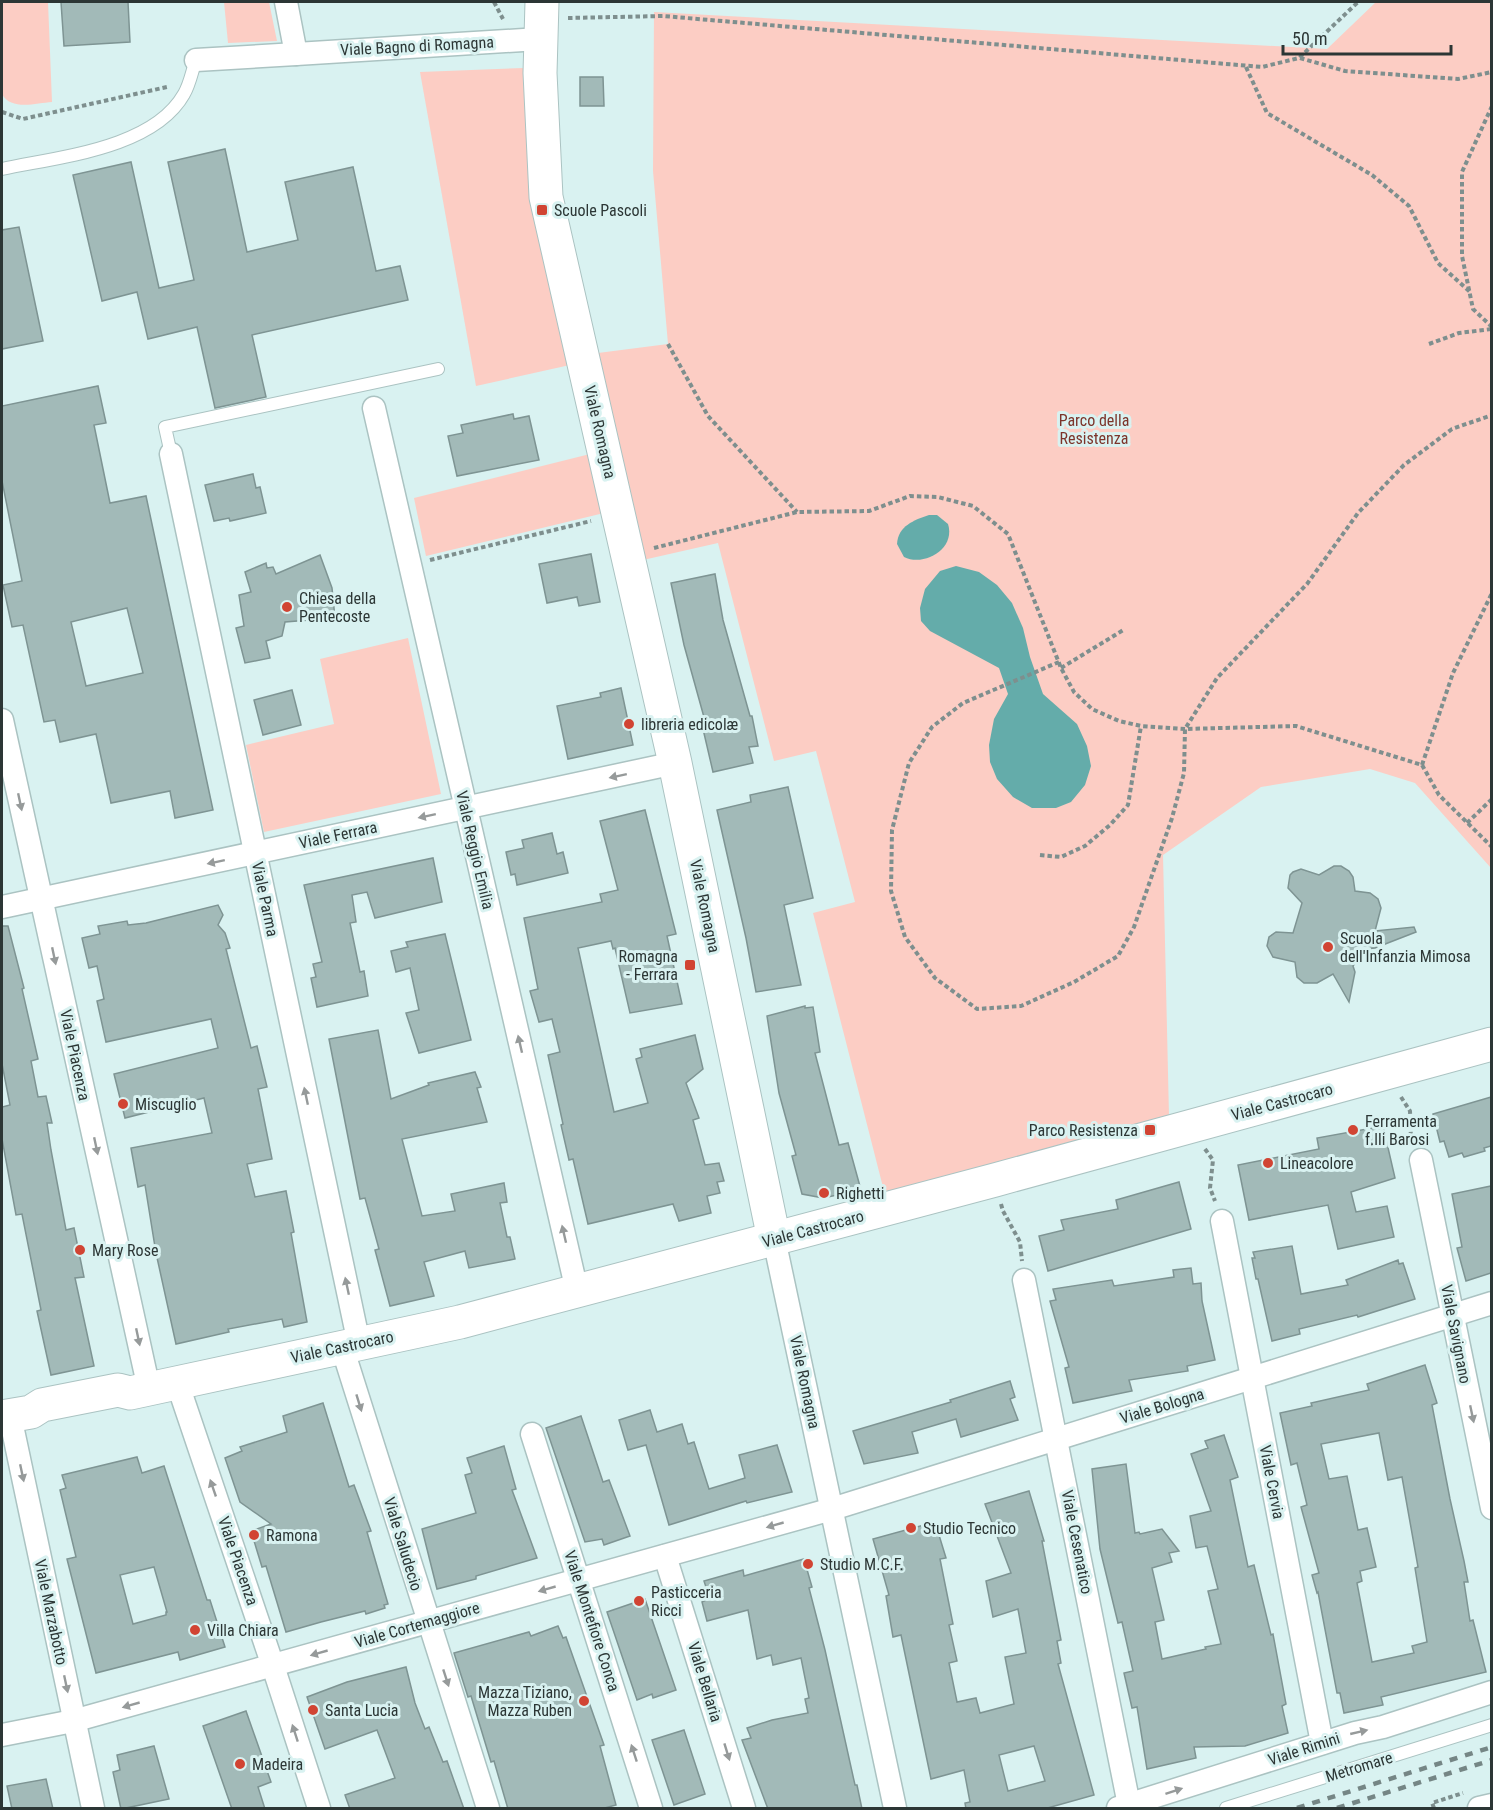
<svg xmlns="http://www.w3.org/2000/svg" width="1493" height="1810" font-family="'Roboto Condensed',sans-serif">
<rect width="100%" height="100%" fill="#d9f2f1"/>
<!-- green -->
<g fill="#fccdc4">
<path d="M2,2h46l4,100c-16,1 -41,9 -50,-8z"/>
<polygon points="224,2 269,2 277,41 228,43"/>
<polygon points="1376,2 1491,2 1491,868 1415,783 1370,769 1261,787 1163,855 1169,1116 885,1195 813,913 855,902 816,751 774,761 718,543 643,560 598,353 668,344 653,171 654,12 1327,49"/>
<polygon points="524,68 570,365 476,386 420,72"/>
<polygon points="590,454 604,513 426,556 414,498"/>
<polygon points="408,638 441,794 264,832 246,745 334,724 320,659"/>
</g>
<!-- water -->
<g fill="#64acaa">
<path d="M929,515h8l11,9c8,25 -24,43 -44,33l-7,-13c1,-18 17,-24 32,-29z"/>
<polygon points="956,566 979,572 997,585 1012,603 1023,628 1030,657 1043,694 1077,724 1087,746 1091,766 1085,785 1071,802 1056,808 1032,808 1013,797 997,779 990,762 989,745 994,719 1008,694 999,668 930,631 921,621 920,608 925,589 940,571"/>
</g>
<!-- building -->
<g fill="#a2bab8" stroke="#7e9493" stroke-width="1.5" fill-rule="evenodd">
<polygon points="61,2 128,2 130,42 64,46"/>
<polygon points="580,77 603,77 604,106 580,106"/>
<polygon points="225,149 247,252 298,240 285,182 353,167 376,271 400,266 408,300 252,335 266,397 215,408 197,327 148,339 137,292 102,301 73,175 131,162 159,288 194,280 168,162"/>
<polygon points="19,227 43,341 2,349 2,230"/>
<path d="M98,386l8,37 -12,2 16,78 36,-7 67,314 -38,8 -5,-27 -59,12 -15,-69 -36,8 -5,-22 -11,2 -21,-97 -11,2 -9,-42 19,-4 -20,-100v-75zM127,608l16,65 -57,13 -15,-64z"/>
<polygon points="513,414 514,419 529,416 539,460 457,476 448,436 463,433 461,425"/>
<polygon points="253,474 256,488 260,487 266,513 230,521 229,518 214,521 205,485"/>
<polygon points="591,554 600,602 579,606 577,597 547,603 539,564"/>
<polygon points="320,555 332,588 335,618 285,622 282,636 266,641 270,658 245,663 236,628 244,626 239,595 251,592 245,572 266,563 267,568 273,567 276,574"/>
<polygon points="715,574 723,620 750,716 752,716 758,746 749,747 753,763 713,772 703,729 707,728 684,645 671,583"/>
<polygon points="621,688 633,745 568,759 557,706 601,697 600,693"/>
<polygon points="292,690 301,725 263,735 254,700"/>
<polygon points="788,787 813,898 784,905 801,985 756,992 746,938 717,810 751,802 750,795"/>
<polygon points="645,810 676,934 667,936 682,1004 630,1013 615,948 613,949 611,941 578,948 614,1112 648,1103 636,1059 642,1057 640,1049 695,1035 703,1069 686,1083 699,1118 693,1120 705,1165 719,1163 724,1181 717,1182 720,1193 707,1196 711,1213 679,1221 673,1204 588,1224 573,1159 569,1160 561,1125 563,1124 548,1055 560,1052 552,1019 539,1022 530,991 538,989 524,918 602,902 600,894 618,890 600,821"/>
<polygon points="552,833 557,854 563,852 568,873 517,885 515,874 511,875 506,852 524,848 522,840"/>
<polygon points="433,858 442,902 375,918 367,892 352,895 356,922 350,923 360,972 364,971 368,996 317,1007 311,978 316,977 313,964 322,962 304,885"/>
<polygon points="1334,866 1341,866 1349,871 1353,877 1355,891 1370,893 1378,899 1381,908 1375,931 1414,927 1416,932 1375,948 1365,949 1353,966 1355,972 1349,1002 1333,974 1317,983 1304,983 1297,977 1295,962 1273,957 1267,946 1269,937 1276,932 1293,933 1302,903 1288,888 1290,875 1293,872 1301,869 1319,875"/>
<polygon points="218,905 223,915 218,925 225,933 230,948 226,949 251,1048 257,1046 267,1087 258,1089 272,1159 247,1164 255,1197 286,1191 294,1232 291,1233 307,1322 284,1327 282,1319 228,1329 229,1332 176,1344 156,1253 145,1185 138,1187 131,1148 212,1133 204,1098 125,1118 114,1074 218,1048 211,1019 106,1042 97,1001 104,999 97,966 89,968 82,938 100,934 98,926 127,921 128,925 146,923"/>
<polygon points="2,926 8,926 24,988 22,989 38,1059 31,1061 38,1097 46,1096 52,1123 47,1123 51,1150 66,1230 74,1228 84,1277 75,1278 94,1366 51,1375 37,1311 41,1310 22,1214 16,1215 2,1139 2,1107 10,1105 2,1064"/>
<polygon points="445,934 471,1040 419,1053 406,1013 419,1010 410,968 396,972 391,951 408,947 406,942"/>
<polygon points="805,1006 805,1008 813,1007 820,1052 815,1053 839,1145 848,1143 861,1190 823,1198 802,1194 792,1156 796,1155 779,1093 767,1016"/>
<polygon points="378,1030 391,1099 429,1085 428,1083 475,1072 481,1087 477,1088 487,1122 402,1139 422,1216 455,1211 451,1194 504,1183 507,1202 500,1203 507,1237 510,1237 515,1259 469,1268 465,1251 424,1262 434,1296 390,1306 375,1250 379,1249 365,1198 360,1199 329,1039"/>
<polygon points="1491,1097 1491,1146 1484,1148 1485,1151 1464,1157 1462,1153 1449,1157 1444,1141 1440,1142 1433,1114"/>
<polygon points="1383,1126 1395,1178 1351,1192 1356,1212 1387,1206 1394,1237 1338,1249 1328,1205 1249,1220 1238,1165 1319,1149 1317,1138"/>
<polygon points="1179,1182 1191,1229 1048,1271 1039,1236 1064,1230 1061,1220 1118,1209 1116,1200"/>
<polygon points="1491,1186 1491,1273 1466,1281 1457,1248 1462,1247 1452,1194"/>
<polygon points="1292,1246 1301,1294 1348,1285 1346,1280 1398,1260 1399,1264 1403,1263 1415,1299 1358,1317 1357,1315 1299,1329 1300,1334 1272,1341 1258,1279 1256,1279 1252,1258 1255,1258 1253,1252"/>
<polygon points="1191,1268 1193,1284 1201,1283 1202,1301 1215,1360 1187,1366 1188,1371 1129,1380 1132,1391 1073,1403 1065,1368 1069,1367 1050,1301 1056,1300 1053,1289 1112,1280 1114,1286 1174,1277 1173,1270"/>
<path d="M1425,1365l12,38 -5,2 18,94 14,62 4,21h-4l6,39 3,-1 13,52 -105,25 2,8 -39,8 -4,-20h-3l-19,-101 -1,1 -5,-18 7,-2 -18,-66 6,-2 -10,-42 -6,2 -11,-52 32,-7 -1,-3 58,-13 -2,-6zM1379,1433l9,47 14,-3 16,90 -3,1 12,74 -15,4 2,7 -42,9 -15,-79 5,-2 -2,-10 16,-4 -9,-39 -9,2 -11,-54 -18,3 -8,-35z"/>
<polygon points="1010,1381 1015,1397 1010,1399 1018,1420 961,1437 956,1419 912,1432 918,1453 864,1464 853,1431 951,1402 950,1400"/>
<polygon points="323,1403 349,1487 354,1485 371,1531 367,1532 388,1604 384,1605 385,1608 366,1614 365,1611 321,1622 286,1632 266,1566 262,1567 251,1531 271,1524 240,1502 225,1458 242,1451 240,1447 287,1432 283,1416"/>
<polygon points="650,1410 657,1432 682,1424 688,1444 694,1442 709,1489 745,1478 739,1455 777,1445 792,1492 747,1503 746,1501 669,1525 646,1445 628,1450 619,1420"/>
<polygon points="581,1416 603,1482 609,1480 630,1536 604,1545 602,1539 585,1542 546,1428"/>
<polygon points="1224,1435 1238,1477 1230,1480 1248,1567 1254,1565 1271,1635 1273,1634 1286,1704 1282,1706 1288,1733 1245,1746 1194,1747 1196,1758 1147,1769 1137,1707 1132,1708 1124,1673 1133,1671 1122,1622 1118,1623 1100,1549 1092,1469 1126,1464 1135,1533 1139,1532 1140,1534 1162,1529 1179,1551 1169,1553 1172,1562 1152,1568 1164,1620 1155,1622 1162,1659 1206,1649 1205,1647 1221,1644 1208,1591 1218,1589 1207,1546 1196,1548 1190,1516 1211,1511 1191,1454 1208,1448 1205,1441"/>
<polygon points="504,1446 516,1489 512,1490 537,1558 476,1576 476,1579 437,1589 422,1529 476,1513 465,1475 472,1473 467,1458"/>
<path d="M137,1457l5,16 22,-7 43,134h3l15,47 -45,13 -2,-8 -82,21 -29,-114 9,-2 -16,-67 6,-2 -4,-13zM154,1567l13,45h-1v3l-33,9 -13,-49z"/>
<path d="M1029,1491l15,50h-2l19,99 -4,1 4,22 -3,1 36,131 -50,14h-78l-1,-6 5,-1 -6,-32 -33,9 -30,-144 -8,2 -7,-41 3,-1 -16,-56 62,-17 11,36 -6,1 13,65 -4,1 8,36 -8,2 8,39 19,-4 4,15 34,-9 -9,-47 21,-4 -8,-44 -25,8 -7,-36 25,-8 -26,-69zM1034,1746l11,35 -37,10 -9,-36z"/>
<polygon points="804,1559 812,1587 809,1588 825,1650 855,1785 857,1785 862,1809 768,1809 742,1740 751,1738 747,1728 772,1720 808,1713 805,1699 809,1698 801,1658 773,1665 771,1655 757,1659 748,1610 707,1621 702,1602 706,1600 703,1588 706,1587 704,1581 743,1570 744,1576"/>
<polygon points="645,1599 676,1690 653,1698 652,1694 637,1700 607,1612"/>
<polygon points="558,1626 563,1638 566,1637 604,1745 600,1746 616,1805 601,1809 508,1809 494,1761 491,1762 471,1696 468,1697 454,1653 529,1632 531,1636"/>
<polygon points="406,1667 415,1703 425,1729 429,1727 443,1762 447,1761 464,1809 350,1809 345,1795 395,1778 377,1730 325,1749 307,1697 347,1682"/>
<polygon points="246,1711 271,1782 258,1787 265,1809 232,1809 203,1726"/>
<polygon points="684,1730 705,1794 674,1805 652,1740"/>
<polygon points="154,1746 169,1799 121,1809 113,1772 120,1770 117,1755"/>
<polygon points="46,1779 53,1809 12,1809 7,1786"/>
</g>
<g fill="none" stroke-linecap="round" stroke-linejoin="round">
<!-- lane casing -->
<g stroke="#abc3c2" stroke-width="14">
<g id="lane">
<path d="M2,169c55,-12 151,-20 182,-75 6,-10 8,-23 12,-34"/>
<polyline points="171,454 165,427 438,369"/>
<polyline points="1226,1808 1492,1725"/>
</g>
</g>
<!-- street casing -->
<g stroke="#abc3c2" stroke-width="25">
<g id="street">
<polyline points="286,2 296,54 539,39"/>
<polyline points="196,60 296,54"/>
<polyline points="374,408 577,1291"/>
<polyline points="171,454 359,1344"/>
<polyline points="2,720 149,1389"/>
<polyline points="2,907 675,763"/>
<polyline points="1421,1160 1492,1508"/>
<polyline points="1222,1221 1322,1743"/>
<polyline points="774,1239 895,1808"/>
<polyline points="1024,1280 1129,1805"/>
<polyline points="342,1347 488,1808"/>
<polyline points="177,1382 273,1666 319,1808"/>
<polyline points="10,1416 93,1808"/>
<polyline points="532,1434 651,1808"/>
<polyline points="665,1556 744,1808"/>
<polyline points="2,1735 73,1721 832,1509 1492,1303"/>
<polyline points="1118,1808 1355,1733 1383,1727 1492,1692"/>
<polyline points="1479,1808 1492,1805"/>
</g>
</g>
<!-- secondary casing -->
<g stroke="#abc3c2" stroke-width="35">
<g id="secondary">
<polyline points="542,2 540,73 546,197 675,763 774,1239"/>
<polyline points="2,1417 31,1412 42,1405 118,1390 130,1393 460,1322 995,1180 1492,1044"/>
</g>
</g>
<!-- path -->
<g stroke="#7e8f8e" stroke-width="4" stroke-dasharray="4.5 3" stroke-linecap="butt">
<polyline points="494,2 503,19"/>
<polyline points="568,18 663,16 1262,67 1299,58 1358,2"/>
<polyline points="1300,58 1345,71 1458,79 1492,72"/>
<polyline points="1246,67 1267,113 1372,175 1409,206 1438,263 1470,292"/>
<polyline points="1492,106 1462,172 1462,256 1473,309 1492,327"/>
<polyline points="2,112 23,119 167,87"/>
<polyline points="668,344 708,416 797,512"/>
<polyline points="1429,344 1459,333 1492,329"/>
<polyline points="654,548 797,512 869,511 910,496 938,497 973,506 1008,534 1061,668 1074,692 1092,709 1119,721 1141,726 1185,729 1296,726 1422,765 1439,795 1492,847"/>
<polyline points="430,560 591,521"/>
<polyline points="1059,662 963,703 932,727 909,763 892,830 891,891 905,937 935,978 977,1009 1021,1006 1074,982 1118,956 1134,927 1172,818 1184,773 1185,729 1217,678 1307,584 1358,513 1404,465 1452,429 1492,415"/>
<polyline points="1061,668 1125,629"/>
<polyline points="1422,765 1453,673 1492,593"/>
<polyline points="1467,823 1492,799"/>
<polyline points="1040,855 1061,857 1085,846 1110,825 1128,805 1141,726"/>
<polyline points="1401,1097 1410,1111 1411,1141"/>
<polyline points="1205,1149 1213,1160 1210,1188 1215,1201"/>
<polyline points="1001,1204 1003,1211 1020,1242 1022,1261"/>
<polyline points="1434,1808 1432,1803 1463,1793"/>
</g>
<!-- lane -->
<use href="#lane" stroke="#fff" stroke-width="12"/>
<!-- street -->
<use href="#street" stroke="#fff" stroke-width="22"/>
<!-- secondary -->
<use href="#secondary" stroke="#fff" stroke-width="33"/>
<!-- rail -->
<g stroke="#758685" stroke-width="4.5" stroke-dasharray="8 8" stroke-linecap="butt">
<polyline points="1297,1808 1492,1747"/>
<polyline points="1337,1808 1492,1760"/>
</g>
</g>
<!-- one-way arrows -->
<defs><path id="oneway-solid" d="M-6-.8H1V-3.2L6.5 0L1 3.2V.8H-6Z" transform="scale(1.5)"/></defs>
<g fill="#969a9a">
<use href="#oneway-solid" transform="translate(618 776) rotate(168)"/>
<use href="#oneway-solid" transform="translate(20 802) rotate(78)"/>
<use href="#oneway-solid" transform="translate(427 816) rotate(168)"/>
<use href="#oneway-solid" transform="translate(216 862) rotate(168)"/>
<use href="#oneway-solid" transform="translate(54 956) rotate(78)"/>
<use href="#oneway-solid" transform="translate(520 1044) rotate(-103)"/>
<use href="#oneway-solid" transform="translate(306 1096) rotate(-102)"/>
<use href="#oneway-solid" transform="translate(96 1146) rotate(78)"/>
<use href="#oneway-solid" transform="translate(564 1234) rotate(-103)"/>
<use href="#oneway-solid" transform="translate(347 1286) rotate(-102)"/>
<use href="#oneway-solid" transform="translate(138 1337) rotate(78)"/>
<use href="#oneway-solid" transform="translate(359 1403) rotate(73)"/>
<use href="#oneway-solid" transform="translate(1472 1414) rotate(78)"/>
<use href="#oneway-solid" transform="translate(22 1473) rotate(78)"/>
<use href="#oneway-solid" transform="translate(213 1488) rotate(-109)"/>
<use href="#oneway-solid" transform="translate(775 1525) rotate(164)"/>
<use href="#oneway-solid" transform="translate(547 1589) rotate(164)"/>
<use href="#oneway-solid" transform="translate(319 1653) rotate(164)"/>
<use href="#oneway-solid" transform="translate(446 1678) rotate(72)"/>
<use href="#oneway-solid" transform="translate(66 1684) rotate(78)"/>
<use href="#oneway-solid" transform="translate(131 1705) rotate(164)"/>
<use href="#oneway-solid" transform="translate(1359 1732) rotate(-13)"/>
<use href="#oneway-solid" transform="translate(295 1733) rotate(-108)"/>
<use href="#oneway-solid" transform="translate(727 1752) rotate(73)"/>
<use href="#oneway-solid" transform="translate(634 1753) rotate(-108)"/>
<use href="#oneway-solid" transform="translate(1174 1791) rotate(-18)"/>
</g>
<!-- markers -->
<g fill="#d14433" stroke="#d9f2f1" stroke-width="2">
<rect x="536" y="204" width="12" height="12" rx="3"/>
<circle cx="287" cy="607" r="6"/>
<circle cx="629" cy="724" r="6"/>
<circle cx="1328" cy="947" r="6"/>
<rect x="684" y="959" width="12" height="12" rx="3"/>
<circle cx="123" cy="1104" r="6"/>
<rect x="1144" y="1124" width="12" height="12" rx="3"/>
<circle cx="1353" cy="1130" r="6"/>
<circle cx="1268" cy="1163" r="6"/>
<circle cx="824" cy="1193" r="6"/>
<circle cx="80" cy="1250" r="6"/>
<circle cx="911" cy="1528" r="6"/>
<circle cx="254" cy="1535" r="6"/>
<circle cx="808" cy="1564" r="6"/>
<circle cx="639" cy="1601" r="6"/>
<circle cx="195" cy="1630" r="6"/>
<circle cx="584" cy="1701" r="6"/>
<circle cx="313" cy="1710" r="6"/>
<circle cx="240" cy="1764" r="6"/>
</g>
<g text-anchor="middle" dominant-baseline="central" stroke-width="6" stroke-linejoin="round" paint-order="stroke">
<!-- street labels -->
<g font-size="16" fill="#2c3635" stroke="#d9f2f1">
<text transform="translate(417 46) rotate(-3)">Viale Bagno di Romagna</text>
<text transform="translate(600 432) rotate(77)">Viale Romagna</text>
<text transform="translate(338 835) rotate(-12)">Viale Ferrara</text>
<text transform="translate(475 850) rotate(77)">Viale Reggio Emilia</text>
<text transform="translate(265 899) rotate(78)">Viale Parma</text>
<text transform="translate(705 906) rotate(78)">Viale Romagna</text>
<text transform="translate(75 1055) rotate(78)">Viale Piacenza</text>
<text transform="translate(1282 1102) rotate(-15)">Viale Castrocaro</text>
<text transform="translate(813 1229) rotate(-15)">Viale Castrocaro</text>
<text transform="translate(1456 1334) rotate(79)">Viale Savignano</text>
<text transform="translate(342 1347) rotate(-12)">Viale Castrocaro</text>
<text transform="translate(805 1382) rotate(78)">Viale Romagna</text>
<text transform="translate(1162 1406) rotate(-17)">Viale Bologna</text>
<text transform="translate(1272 1482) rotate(79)">Viale Cervia</text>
<text transform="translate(1077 1542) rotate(79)">Viale Cesenatico</text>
<text transform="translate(403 1544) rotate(73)">Viale Saludecio</text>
<text transform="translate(238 1561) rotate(71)">Viale Piacenza</text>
<text transform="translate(51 1612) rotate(78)">Viale Marzabotto</text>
<text transform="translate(592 1621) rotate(72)">Viale Montefiore Conca</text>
<text transform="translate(417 1625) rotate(-16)">Viale Cortemaggiore</text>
<text transform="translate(705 1682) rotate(73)">Viale Bellaria</text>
<text transform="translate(1304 1749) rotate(-18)">Viale Rimini</text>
<text transform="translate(1359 1767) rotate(-17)">Metromare</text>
</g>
<!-- poi labels -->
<g font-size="16" fill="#2c3635" stroke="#d9f2f1" text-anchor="start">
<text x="554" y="210">Scuole Pascoli</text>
<text x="299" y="598">Chiesa della<tspan x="299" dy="18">Pentecoste</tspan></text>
<text x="641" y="724">libreria edicolæ</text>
<text x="1340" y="938">Scuola<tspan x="1340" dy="18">dell'Infanzia Mimosa</tspan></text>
<text x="678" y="956" text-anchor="end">Romagna<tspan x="678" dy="18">- Ferrara</tspan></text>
<text x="135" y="1104">Miscuglio</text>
<text x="1365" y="1121">Ferramenta<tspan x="1365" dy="18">f.lli Barosi</tspan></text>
<text x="1138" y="1130" text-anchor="end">Parco Resistenza</text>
<text x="1280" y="1163">Lineacolore</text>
<text x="836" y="1193">Righetti</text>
<text x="92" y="1250">Mary Rose</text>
<text x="923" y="1528">Studio Tecnico</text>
<text x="266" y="1535">Ramona</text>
<text x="820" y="1564">Studio M.C.F.</text>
<text x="651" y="1592">Pasticceria<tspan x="651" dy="18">Ricci</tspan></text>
<text x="207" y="1630">Villa Chiara</text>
<text x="572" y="1692" text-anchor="end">Mazza Tiziano,<tspan x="572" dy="18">Mazza Ruben</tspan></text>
<text x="325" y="1710">Santa Lucia</text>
<text x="252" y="1764">Madeira</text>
</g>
<!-- park labels -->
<g font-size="16" fill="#7c342a" stroke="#d9f2f1">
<text x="1094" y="420">Parco della<tspan x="1094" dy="18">Resistenza</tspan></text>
</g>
</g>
<!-- border -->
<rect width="1493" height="1810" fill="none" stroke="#2c3635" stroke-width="6"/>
<!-- scale -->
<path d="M1283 45v9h168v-9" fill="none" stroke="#2c3635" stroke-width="3"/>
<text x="1292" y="45" font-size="18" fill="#2c3635" stroke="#d9f2f1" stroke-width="4.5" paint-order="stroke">50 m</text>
</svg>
